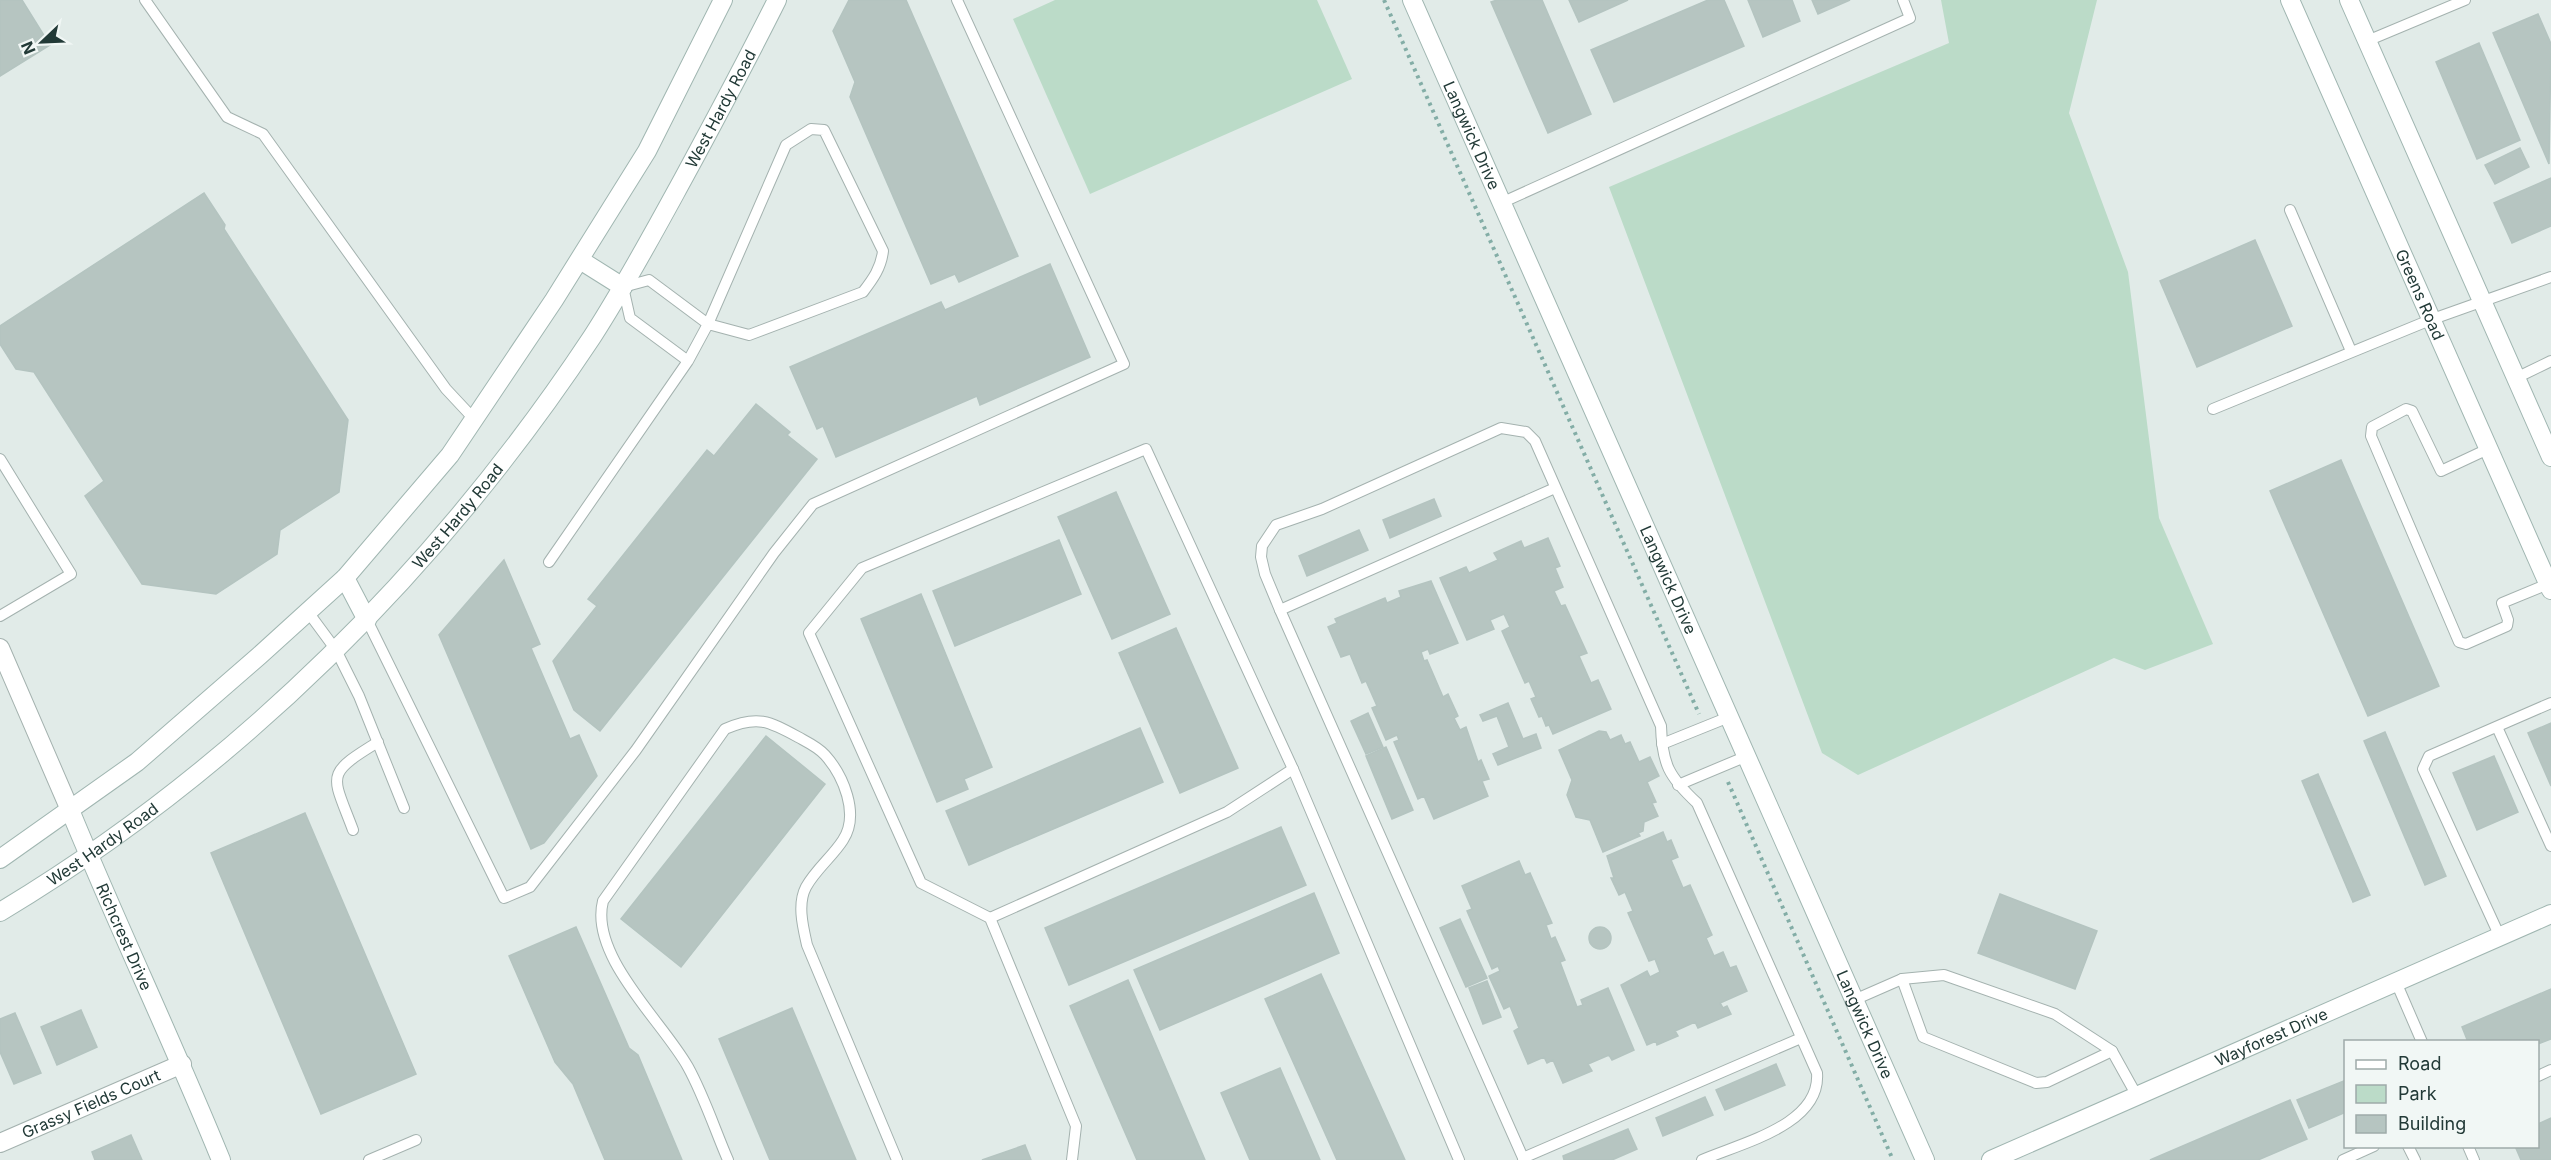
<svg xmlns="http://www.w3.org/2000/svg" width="2551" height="1160" font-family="Inter,sans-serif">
<rect width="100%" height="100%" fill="#e1ebe8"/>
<!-- green -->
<g fill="#bbdbc8">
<polygon points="1055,0 1317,0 1352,79 1090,194 1013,19"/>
<polygon points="1941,0 2097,0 2069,113 2128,272 2159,518 2213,644 2145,670 2114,658 1858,775 1822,753 1609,187 1949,43"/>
</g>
<!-- building -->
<g fill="#b6c5c1" stroke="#b4c4c0" stroke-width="1.5">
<polygon points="0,0 22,0 50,45 0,76"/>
<polygon points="849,0 906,0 1018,256 959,282 955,274 931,284 850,97 855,82 833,31"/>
<polygon points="1497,0 1542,0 1591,114 1548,133 1491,2"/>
<polygon points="1569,0 1628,0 1579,22"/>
<polygon points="1708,0 1724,0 1744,46 1614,102 1591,50"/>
<polygon points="1748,0 1792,0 1800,21 1763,37"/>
<polygon points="1812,0 1850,0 1818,14"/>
<polygon points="2538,14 2551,44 2549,164 2493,33"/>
<polygon points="2479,43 2520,140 2477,159 2436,62"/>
<polygon points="2520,148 2529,167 2495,184 2485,165"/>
<polygon points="2551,178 2551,226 2512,243 2494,203"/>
<polygon points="204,193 225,225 224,229 348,420 339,492 280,530 277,554 216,594 142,584 85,496 104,481 34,372 16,369 0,344 0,326"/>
<polygon points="2255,240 2292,326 2197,367 2160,281"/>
<polygon points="1050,264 1090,357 980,405 977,396 836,457 823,426 817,429 790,367 941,302 945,310"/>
<polygon points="756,404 790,432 787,435 817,459 600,731 574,710 553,661 597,606 588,599 707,450 714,456"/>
<polygon points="2341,460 2439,686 2368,716 2270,491"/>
<polygon points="1116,492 1170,614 1112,639 1058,517"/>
<polygon points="1434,499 1441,516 1390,538 1383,520"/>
<polygon points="1359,530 1368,550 1307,576 1299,556"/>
<polygon points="1548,538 1560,566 1555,568 1563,587 1554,591 1561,606 1565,605 1587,653 1579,656 1591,683 1598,680 1611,709 1553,734 1549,725 1546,726 1542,716 1539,717 1531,699 1536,697 1529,681 1525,683 1502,631 1510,627 1504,614 1490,620 1494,629 1467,640 1440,578 1466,567 1469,573 1498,560 1494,553 1521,541 1524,548"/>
<polygon points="1059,540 1081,594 955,646 933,591"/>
<polygon points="504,560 540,644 531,648 570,739 579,735 597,776 544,843 531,849 439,635"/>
<polygon points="1431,581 1458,643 1430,654 1428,649 1421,652 1424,661 1427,660 1443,697 1448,694 1458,716 1454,718 1460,730 1466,727 1478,762 1481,760 1489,779 1482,781 1488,796 1434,819 1424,796 1418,799 1394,742 1399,740 1397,735 1386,740 1372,708 1377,706 1366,681 1362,683 1350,654 1341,657 1328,627 1337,623 1335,619 1385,598 1387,603 1401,597 1399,591"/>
<polygon points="921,594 992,767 964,779 968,789 937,802 861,619"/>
<polygon points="1176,628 1238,768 1180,793 1119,653"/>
<polygon points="1508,703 1523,739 1536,734 1541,748 1498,765 1493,754 1509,747 1497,716 1483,721 1480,715"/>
<polygon points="1368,713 1383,747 1366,754 1351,721"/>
<polygon points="2551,723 2551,786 2528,733"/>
<polygon points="1140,728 1163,782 969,865 946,811"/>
<polygon points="1599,731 1606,732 1610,740 1621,735 1625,744 1630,742 1639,762 1650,757 1659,776 1647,782 1656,802 1652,803 1658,816 1644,822 1643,831 1638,833 1640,836 1603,852 1590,820 1576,817 1567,795 1572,780 1559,750"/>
<polygon points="2385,732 2446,876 2425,885 2364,741"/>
<polygon points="766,736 825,784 681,967 621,919"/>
<polygon points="1386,747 1413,810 1392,819 1366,756"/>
<polygon points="2494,756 2518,812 2477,830 2453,773"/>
<polygon points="2318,774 2370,895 2353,902 2302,781"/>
<polygon points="305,813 416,1074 321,1114 211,853"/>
<polygon points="1281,827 1306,885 1069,985 1045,928"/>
<polygon points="1663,832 1667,842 1671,840 1678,857 1671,860 1683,888 1690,885 1712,935 1706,938 1714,956 1723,952 1730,968 1736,966 1747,991 1720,1003 1723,1008 1727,1006 1731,1014 1698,1028 1695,1022 1675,1031 1678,1036 1657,1045 1656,1041 1647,1045 1621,985 1647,971 1650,977 1660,972 1655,959 1649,961 1628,913 1633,911 1625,892 1619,895 1611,878 1614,878 1607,856"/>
<polygon points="1519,861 1525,875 1530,873 1552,923 1546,925 1551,939 1555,937 1565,960 1560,962 1577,1007 1583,1005 1581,1000 1608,988 1634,1050 1612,1060 1609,1055 1588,1064 1592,1071 1563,1083 1553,1060 1547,1063 1544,1057 1528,1064 1514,1031 1519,1028 1510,1006 1504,1009 1489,976 1500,971 1498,966 1492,969 1467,911 1472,909 1462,886"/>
<polygon points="1314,893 1339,953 1160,1030 1134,970"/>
<polygon points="2000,894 2097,931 2075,989 1978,953"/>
<polygon points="1460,919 1487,978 1466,987 1440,928"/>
<circle cx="1600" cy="938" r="11"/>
<polygon points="576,927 629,1048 638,1055 682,1160 605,1160 573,1084 555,1062 509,956"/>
<polygon points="1321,974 1405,1160 1337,1160 1265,999"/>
<polygon points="1128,980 1205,1160 1137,1160 1070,1006"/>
<polygon points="1487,981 1501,1017 1483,1024 1469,988"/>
<polygon points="2551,989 2551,1039 2538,1044 2538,1042 2468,1042 2462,1027"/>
<polygon points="792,1008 856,1160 770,1160 719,1039"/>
<polygon points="81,1010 97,1047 57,1065 41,1027"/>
<polygon points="15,1013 41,1073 14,1084 0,1052 0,1019"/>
<polygon points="1776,1064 1785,1085 1725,1110 1716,1090"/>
<polygon points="1280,1068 1320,1160 1250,1160 1221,1093"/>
<polygon points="2346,1080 2346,1112 2309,1128 2297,1100"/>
<polygon points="1705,1097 1713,1115 1663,1136 1656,1118"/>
<polygon points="2290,1100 2307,1139 2258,1160 2150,1160"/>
<polygon points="2551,1118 2551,1160 2521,1160 2515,1146 2538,1146 2538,1124"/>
<polygon points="1628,1129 1637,1149 1612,1160 1564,1160 1563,1156"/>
<polygon points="131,1135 142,1160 95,1160 92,1152"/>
<polygon points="1025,1145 1031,1160 982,1160"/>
</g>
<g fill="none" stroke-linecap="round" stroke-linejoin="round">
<!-- lane casing -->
<g stroke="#a4b2af" stroke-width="12">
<g id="lane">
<polyline points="145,0 227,117 263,134 446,389 474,419"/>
<polyline points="2367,41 2465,0"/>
<polyline points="1501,203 1910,18 1903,0"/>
<polyline points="2290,210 2351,351"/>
<polyline points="2516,378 2551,361"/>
<polyline points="2213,409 2430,320 2551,277"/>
<polyline points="2488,449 2441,471 2412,411 2406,409 2372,427 2371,436 2459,642 2466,644 2507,626 2508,620 2502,603 2548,584"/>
<polyline points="0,459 71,574 0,616"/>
<path d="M549,562l139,-201 20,-37 78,-179 25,-16 13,1 59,121c-2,17 -10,28 -20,41l-114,43 -41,-11 -59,-44 -26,7 7,31 58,43"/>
<polyline points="1280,610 1555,488"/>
<polyline points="308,612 336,650 359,696 404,808"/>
<polyline points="367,620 504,898 530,887 636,750 774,553 813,504 1124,364 957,0"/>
<polyline points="2497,727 2551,846"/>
<polyline points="1662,744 1729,717"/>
<polyline points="1678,785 1747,756"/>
<path d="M353,830c-21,-56 -29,-55 25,-88"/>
<polyline points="990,918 1227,812 1293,769"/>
<polyline points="2500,937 2423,769 2429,756 2551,703"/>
<polyline points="1902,979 1923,1037 2036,1083 2047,1082 2112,1051"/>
<polyline points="2396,982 2422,1042"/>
<polyline points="1854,1000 1902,979 1944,975 2055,1014 2112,1051 2137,1096"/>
<polyline points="2538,1076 2551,1070"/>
<polyline points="2408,1146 2415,1160"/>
<polyline points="2468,1146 2474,1160"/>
<polyline points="1523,1158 1801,1038"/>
<polyline points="369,1160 416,1140"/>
<path d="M728,1160c-13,-30 -24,-64 -40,-93 -25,-45 -99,-111 -85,-166l122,-172c32,-14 44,-8 73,8 9,5 20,10 27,18 18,20 35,59 18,85 -10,16 -27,29 -37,47 -9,17 -3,40 1,58l90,215"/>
<polyline points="1072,1160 1076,1126 990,918 921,883 809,633 862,568 1146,449 1293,769 1459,1160"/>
<path d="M1524,1160l-244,-550 -15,-36 -4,-17 1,-11 14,-21 46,-16 179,-81 25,4 9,9 126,285c1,38 8,51 36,77l120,270c4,52 -76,70 -115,87"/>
<polyline points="2343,1160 2374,1146"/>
</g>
</g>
<!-- street casing -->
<g stroke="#a4b2af" stroke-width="20">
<g id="street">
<polyline points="0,648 70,810"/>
<path id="s1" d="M0,1143l182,-79"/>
</g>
</g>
<!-- secondary casing -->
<g stroke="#a0b6b1" stroke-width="20">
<g id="secondary">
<path id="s2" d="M1412,0l513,1160"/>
<path id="s3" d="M2290,0l261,590"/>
<polyline points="2349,0 2551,457"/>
<polyline points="580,260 623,287"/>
<polyline points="345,578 367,620"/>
<path id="s4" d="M70,810c48,117 103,232 151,350"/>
<polyline points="0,859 137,762 259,656 345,578 450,455 554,300 647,151 723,0"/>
<path id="s5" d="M0,912c238,-143 439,-344 592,-575 33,-51 62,-105 91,-158 32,-59 64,-119 94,-179"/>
<path id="s6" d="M1991,1160l560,-246"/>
</g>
</g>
<!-- path -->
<g stroke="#83ada6" stroke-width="4" stroke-dasharray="3 4.5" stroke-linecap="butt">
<polyline points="1384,0 1699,714"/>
<polyline points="1728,782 1893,1160"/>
</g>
<!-- lane -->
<use href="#lane" stroke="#fff" stroke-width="10"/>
<!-- street -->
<use href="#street" stroke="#fff" stroke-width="18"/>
<!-- secondary -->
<use href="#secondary" stroke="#fff" stroke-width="18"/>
</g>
<g text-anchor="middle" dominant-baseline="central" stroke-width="6" stroke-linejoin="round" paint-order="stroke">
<!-- street labels -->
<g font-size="16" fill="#223a37" stroke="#f1f7f5">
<text stroke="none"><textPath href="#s5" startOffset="1094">West Hardy Road</textPath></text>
<text stroke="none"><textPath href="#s2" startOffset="148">Langwick Drive</textPath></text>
<text stroke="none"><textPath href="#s3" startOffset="322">Greens Road</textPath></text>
<text stroke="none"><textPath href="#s5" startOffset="608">West Hardy Road</textPath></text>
<text stroke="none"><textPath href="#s2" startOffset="634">Langwick Drive</textPath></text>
<text stroke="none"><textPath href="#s5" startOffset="123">West Hardy Road</textPath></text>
<text stroke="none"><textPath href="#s4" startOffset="138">Richcrest Drive</textPath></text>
<text stroke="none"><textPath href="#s2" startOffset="1120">Langwick Drive</textPath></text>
<text stroke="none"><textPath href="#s6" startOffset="306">Wayforest Drive</textPath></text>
<text stroke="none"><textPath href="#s1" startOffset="99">Grassy Fields Court</textPath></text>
</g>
</g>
<!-- legend -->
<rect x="2344" y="1040" width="195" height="108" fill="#f1f7f5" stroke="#9eaba9" stroke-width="1.5"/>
<rect x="2356" y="1060" width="30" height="9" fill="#ffffff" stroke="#9eaba9" stroke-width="1.5"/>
<text x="2398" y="1070" font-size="18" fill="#223a37">Road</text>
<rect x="2356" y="1085" width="30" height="18" fill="#bbdbc8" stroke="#9eaba9" stroke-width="1.5"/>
<text x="2398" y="1100" font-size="18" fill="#223a37">Park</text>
<rect x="2356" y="1115" width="30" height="18" fill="#b6c5c1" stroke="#9eaba9" stroke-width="1.5"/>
<text x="2398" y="1130" font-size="18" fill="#223a37">Building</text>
<!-- north arrow -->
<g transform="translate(42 42) rotate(247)" stroke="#f1f7f5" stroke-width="4.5" paint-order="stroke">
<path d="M0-4.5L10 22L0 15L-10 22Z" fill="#223a37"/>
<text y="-9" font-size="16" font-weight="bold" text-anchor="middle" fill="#223a37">N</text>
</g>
</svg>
